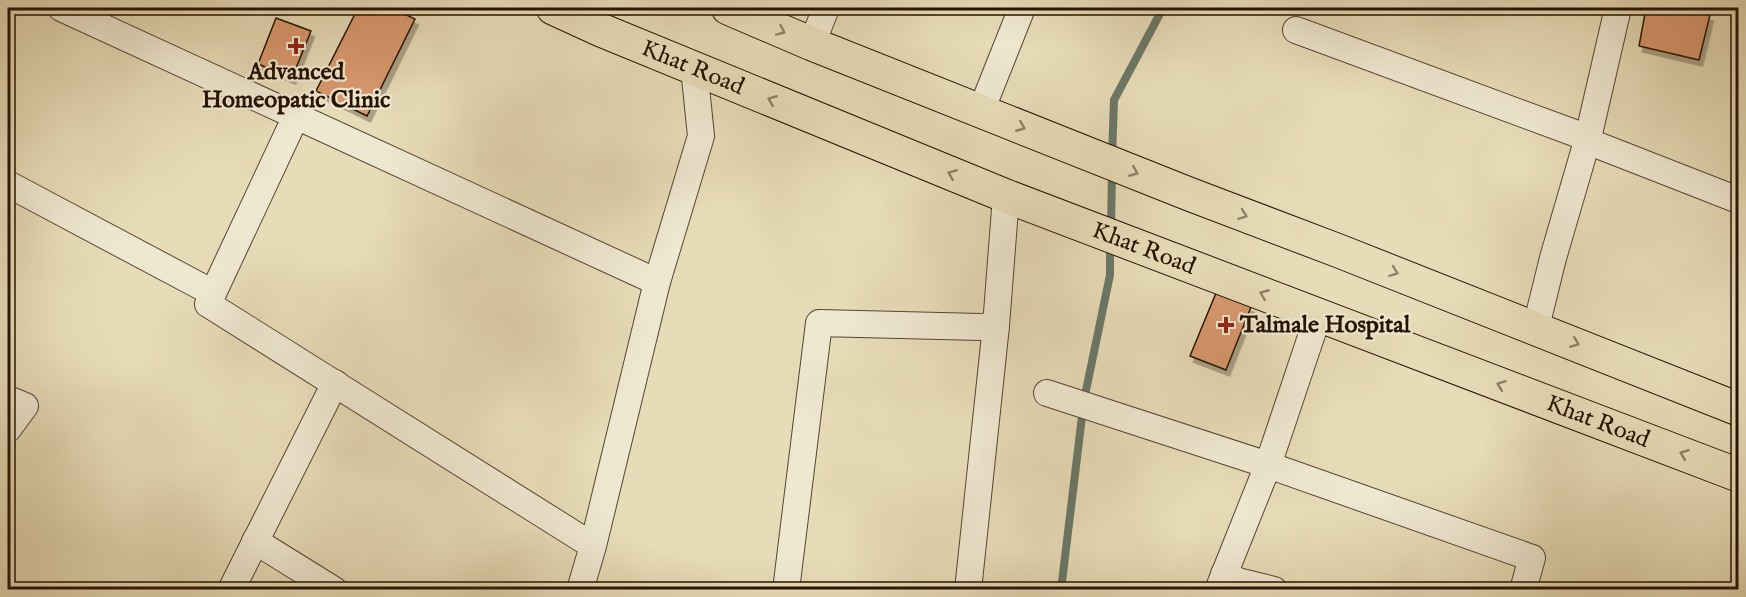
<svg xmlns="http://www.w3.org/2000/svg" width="1746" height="597" font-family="'IM FELL English',serif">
<defs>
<filter id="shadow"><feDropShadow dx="3.5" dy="6" stdDeviation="0" flood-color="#0004"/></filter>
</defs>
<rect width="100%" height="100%" fill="#e7dcb8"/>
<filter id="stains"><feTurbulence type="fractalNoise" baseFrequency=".00333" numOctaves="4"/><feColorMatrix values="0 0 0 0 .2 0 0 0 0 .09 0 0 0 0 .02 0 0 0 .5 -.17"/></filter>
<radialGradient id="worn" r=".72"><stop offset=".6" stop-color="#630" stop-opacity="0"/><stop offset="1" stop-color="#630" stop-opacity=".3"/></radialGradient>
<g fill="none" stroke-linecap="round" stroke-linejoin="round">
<!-- stream -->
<g stroke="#6a7867" stroke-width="8">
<polyline points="1112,157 1114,100 1163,8"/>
<polyline points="1111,229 1112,170"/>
<polyline points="1061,590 1084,400 1110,275 1110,242"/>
</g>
</g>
<!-- building -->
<g fill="#d9996e" stroke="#261302" stroke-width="1.5" filter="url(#shadow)">
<polygon points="358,8 392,8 415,19 367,116 316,91"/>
<polygon points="1646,8 1677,8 1710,15 1699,60 1639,46"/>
<polygon points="276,18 311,31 292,78 258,64"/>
<polygon points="1216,293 1251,307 1226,370 1190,356"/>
</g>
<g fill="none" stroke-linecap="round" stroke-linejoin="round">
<!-- minor casing -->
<g stroke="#564530" stroke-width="28">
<g id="minor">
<polyline points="61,8 296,116"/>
<polyline points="1296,30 1588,138"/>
<polyline points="812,44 826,8"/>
<polyline points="981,111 1022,8"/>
<polyline points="1587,141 1738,200"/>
<polyline points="8,184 213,293"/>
<polyline points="657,282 701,136 694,68"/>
<polyline points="1536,327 1553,258 1588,138 1618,8"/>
<polyline points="1047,393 1268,465 1532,558 1523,590"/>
<polyline points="8,399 25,406 8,429"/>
<polyline points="255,541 334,590"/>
<polyline points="1224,574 1238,581 1274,590"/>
<polyline points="231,590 335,383"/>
<polyline points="580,590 593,546 657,282 296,116 208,304 593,546"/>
<polyline points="786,590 819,323 981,327 996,326"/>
<polyline points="968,590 996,326 1006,196"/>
<polyline points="1218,590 1268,465 1318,316"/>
</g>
</g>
<!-- trunk casing -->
<g stroke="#261302" stroke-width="35">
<g id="trunk">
<path id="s1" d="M553,8l48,22 405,166 732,279"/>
<polyline points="728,8 812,44 1189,194 1339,251 1738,409"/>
</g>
</g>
<!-- minor -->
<use href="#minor" stroke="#efe8d1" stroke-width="26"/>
<!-- trunk -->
<use href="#trunk" stroke="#e7dcb8" stroke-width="33"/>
</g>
<!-- one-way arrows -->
<defs><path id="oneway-chevron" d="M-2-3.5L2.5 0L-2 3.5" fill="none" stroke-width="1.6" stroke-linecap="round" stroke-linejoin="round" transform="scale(1.5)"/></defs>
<g stroke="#908266">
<use href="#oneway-chevron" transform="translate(781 31) rotate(24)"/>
<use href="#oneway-chevron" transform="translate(772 100) rotate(-158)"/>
<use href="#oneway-chevron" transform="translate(1021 127) rotate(22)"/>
<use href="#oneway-chevron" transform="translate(1134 172) rotate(22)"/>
<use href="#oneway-chevron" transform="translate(952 174) rotate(-158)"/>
<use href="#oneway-chevron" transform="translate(1243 215) rotate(20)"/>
<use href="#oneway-chevron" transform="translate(1394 272) rotate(21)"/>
<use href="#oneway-chevron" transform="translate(1264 294) rotate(-158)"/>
<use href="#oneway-chevron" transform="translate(1575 343) rotate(22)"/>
<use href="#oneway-chevron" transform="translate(1501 385) rotate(-159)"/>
<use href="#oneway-chevron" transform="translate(1684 454) rotate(-159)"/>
</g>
<!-- markers -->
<g fill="#8f2418" stroke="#efe8d1" stroke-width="2">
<path d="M293 37h6v6h6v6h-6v6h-6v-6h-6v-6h6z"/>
<path d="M1223 316h6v6h6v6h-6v6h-6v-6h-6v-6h6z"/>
</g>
<g text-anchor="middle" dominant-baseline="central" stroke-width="4.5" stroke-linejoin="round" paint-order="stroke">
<!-- street labels -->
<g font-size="24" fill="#261302" stroke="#efe8d1">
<text stroke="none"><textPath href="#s1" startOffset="152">Khat Road</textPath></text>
<text stroke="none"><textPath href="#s1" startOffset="638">Khat Road</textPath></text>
<text stroke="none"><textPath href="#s1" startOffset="1124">Khat Road</textPath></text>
</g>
<!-- poi labels -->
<g font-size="24" font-weight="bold" fill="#261302" stroke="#efe8d1">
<text x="296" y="72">Advanced<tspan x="296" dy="28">Homeopatic Clinic</tspan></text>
<text x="1240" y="325" text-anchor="start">Talmale Hospital</text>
</g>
</g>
<!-- margin -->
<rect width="1746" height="597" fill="none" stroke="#e7dcb8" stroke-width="30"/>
<rect x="9" y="9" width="1728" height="579" fill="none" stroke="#261302" stroke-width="3"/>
<rect x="15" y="15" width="1716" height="567" fill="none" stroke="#261302" stroke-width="1.5"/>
<rect width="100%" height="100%" filter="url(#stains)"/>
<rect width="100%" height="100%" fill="url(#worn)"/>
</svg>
